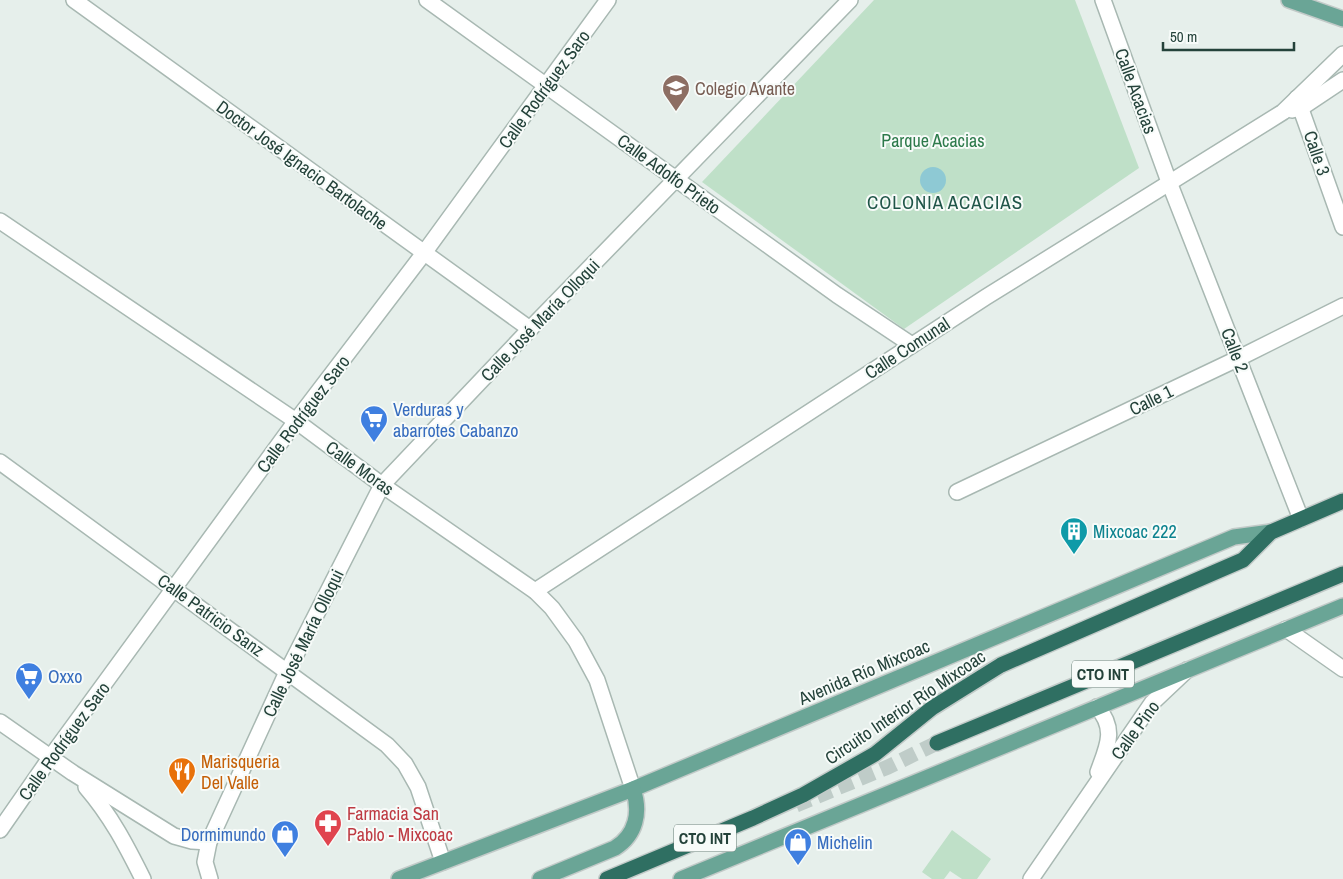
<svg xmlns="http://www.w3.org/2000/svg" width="1343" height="879" font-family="'Archivo Narrow',sans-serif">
<rect width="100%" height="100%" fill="#e6efeb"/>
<!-- green -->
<g fill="#bfe0c8">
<polygon points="874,0 1075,0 1139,168 904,329 702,182"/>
<polygon points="952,830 991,859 977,879 962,879 950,871 944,879 932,879 922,872"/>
</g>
<!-- water -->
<circle fill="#8ec9d4" cx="933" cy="180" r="13"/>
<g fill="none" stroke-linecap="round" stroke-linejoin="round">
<!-- highway-tunnel -->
<polyline stroke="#bfccc8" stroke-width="15" stroke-dasharray="15 8" stroke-linecap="butt" points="796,805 888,767 937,743"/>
<!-- minor casing -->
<g stroke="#a8b8b2" stroke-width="18">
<g id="minor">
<polyline points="74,0 530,329"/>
<polyline points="427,0 837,295 912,345"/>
<polyline points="1103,0 1169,182 1301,519"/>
<polyline points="1297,98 1343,227"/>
<polyline points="1292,110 1301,108 1343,80"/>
<polyline points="0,221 296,421 382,485 535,591 552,608 576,641 597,680 633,789"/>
<polyline points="0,462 387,745 405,764 418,787 443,862"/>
<polyline points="957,492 1239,358 1343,306"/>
<polyline points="535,591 986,297 1283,112 1343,54"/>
<polyline points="1286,629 1343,669"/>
<path d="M1097,707c20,22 10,40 1,65"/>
<polyline points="0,722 73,773 174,836 192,841 209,842"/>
<path d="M86,787c25,29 40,58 57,92"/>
<polyline points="0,830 50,758 296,421 424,253 608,0"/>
<polyline points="210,879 205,862 209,842 287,672 382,485 530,329 850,0"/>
<polyline points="1031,879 1152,703 1187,670"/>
</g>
</g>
<!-- major casing -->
<g stroke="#c2cac8" stroke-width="18">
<g id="major">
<polyline points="1289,0 1343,19"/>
<polyline points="399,879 633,789 1234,537 1271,532"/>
<path d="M540,879l75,-31c21,-13 26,-36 18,-59"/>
<polyline points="681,879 1343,606"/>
</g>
</g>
<!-- highway casing -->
<g stroke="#c2cac8" stroke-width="18">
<g id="highway">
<polyline points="937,743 1343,574"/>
<polyline points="607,879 753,818 803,795 875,754 932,708 1001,665 1243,560 1271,532 1343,501"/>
</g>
</g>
<!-- minor -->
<use href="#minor" stroke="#fff" stroke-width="15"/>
<!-- major -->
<use href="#major" stroke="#6aa596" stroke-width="15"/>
<!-- highway -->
<use href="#highway" stroke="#2f6f62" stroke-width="15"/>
</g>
<!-- icons -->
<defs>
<g id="school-pin" transform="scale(1.4375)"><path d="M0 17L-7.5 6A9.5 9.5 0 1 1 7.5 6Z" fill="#8d6e63" stroke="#f7fbf9"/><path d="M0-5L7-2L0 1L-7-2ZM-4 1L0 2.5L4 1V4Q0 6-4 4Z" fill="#fff"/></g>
<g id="supermarket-pin" transform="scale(1.4375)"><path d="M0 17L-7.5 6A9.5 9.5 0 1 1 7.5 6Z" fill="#3f7fe0" stroke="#f7fbf9"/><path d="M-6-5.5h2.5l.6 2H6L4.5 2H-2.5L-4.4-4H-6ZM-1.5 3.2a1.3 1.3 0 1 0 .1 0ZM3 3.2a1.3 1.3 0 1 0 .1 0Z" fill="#fff"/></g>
<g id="building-pin" transform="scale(1.4375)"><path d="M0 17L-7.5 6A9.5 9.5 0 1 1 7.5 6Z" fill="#0f9aa8" stroke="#f7fbf9"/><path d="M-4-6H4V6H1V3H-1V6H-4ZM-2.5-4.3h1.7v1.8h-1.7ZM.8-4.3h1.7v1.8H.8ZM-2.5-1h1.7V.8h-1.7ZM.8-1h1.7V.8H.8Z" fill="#fff"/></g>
<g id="restaurant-pin" transform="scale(1.4375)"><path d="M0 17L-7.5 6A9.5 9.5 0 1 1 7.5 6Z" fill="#e8710a" stroke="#f7fbf9"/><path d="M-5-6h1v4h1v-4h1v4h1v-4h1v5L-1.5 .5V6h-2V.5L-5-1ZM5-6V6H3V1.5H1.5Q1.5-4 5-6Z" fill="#fff"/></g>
<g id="pharmacy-pin" transform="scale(1.4375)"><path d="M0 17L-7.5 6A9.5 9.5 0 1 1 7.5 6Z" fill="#e0444e" stroke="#f7fbf9"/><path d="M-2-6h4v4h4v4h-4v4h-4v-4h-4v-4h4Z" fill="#fff"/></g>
<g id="shop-pin" transform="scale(1.4375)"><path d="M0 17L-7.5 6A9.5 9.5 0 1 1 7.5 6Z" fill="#3f7fe0" stroke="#f7fbf9"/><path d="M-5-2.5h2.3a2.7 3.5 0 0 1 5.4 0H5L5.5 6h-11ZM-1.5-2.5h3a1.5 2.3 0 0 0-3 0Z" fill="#fff"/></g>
</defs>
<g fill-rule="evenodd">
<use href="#school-pin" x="676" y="88"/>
<use href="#supermarket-pin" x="374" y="419"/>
<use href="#building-pin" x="1074" y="531"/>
<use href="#supermarket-pin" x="29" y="676"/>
<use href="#restaurant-pin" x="182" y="771"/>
<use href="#pharmacy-pin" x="328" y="823"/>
<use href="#shop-pin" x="285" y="834"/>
<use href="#shop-pin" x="798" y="842"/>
</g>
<g text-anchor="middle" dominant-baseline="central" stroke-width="4" stroke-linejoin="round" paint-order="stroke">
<!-- shield labels -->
<g fill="#f7fbf9" stroke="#637a73" stroke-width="1">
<rect x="1072" y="660.5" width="62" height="27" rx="4"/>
<rect x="674" y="824.5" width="62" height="27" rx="4"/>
</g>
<g font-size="16" font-weight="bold" fill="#24423a">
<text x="1103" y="674">CTO INT</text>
<text x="705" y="838">CTO INT</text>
</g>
<!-- education labels -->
<g font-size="18" fill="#785e54" stroke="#f7fbf9" text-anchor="start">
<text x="695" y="88">Colegio Avante</text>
</g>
<!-- street labels -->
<g font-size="18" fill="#24423a" stroke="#f7fbf9">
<text transform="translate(544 89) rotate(-54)">Calle Rodríguez Saro</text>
<text transform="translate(1136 91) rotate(70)">Calle Acacias</text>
<text transform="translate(1317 153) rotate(71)">Calle 3</text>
<text transform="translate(302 165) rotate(36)">Doctor José Ignacio Bartolache</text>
<text transform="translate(669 174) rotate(36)">Calle Adolfo Prieto</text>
<text transform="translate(540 320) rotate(-46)">Calle José María Olloqui</text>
<text transform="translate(907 348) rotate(-33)">Calle Comunal</text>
<text transform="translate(1235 350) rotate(69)">Calle 2</text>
<text transform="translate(1151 400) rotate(-26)">Calle 1</text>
<text transform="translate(303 414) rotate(-53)">Calle Rodríguez Saro</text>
<text transform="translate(360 468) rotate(36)">Calle Moras</text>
<text transform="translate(211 615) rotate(36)">Calle Patricio Sanz</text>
<text transform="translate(303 643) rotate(-64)">Calle José María Olloqui</text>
<text transform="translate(864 672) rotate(-23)">Avenida Río Mixcoac</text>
<text transform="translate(905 707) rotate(-34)">Circuito Interior Río Mixcoac</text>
<text transform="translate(1135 730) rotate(-54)">Calle Pino</text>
<text transform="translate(64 741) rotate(-54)">Calle Rodríguez Saro</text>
</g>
<!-- park labels -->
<g font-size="18" fill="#2d7a4b" stroke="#f7fbf9">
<text x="933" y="140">Parque Acacias</text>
</g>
<!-- shop labels -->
<g font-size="18" fill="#366cbe" stroke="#f7fbf9" text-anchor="start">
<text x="393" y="409">Verduras y<tspan x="393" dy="21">abarrotes Cabanzo</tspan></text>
<text x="48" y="676">Oxxo</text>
<text x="266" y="834" text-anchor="end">Dormimundo</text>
<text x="817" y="842">Michelin</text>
</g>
<!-- culture labels -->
<g font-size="18" fill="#0d838f" stroke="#f7fbf9" text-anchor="start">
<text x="1093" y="531">Mixcoac 222</text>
</g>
<!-- food labels -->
<g font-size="18" fill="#c56008" stroke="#f7fbf9" text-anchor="start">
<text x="201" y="761">Marisqueria<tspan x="201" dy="21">Del Valle</tspan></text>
</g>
<!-- health labels -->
<g font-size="18" fill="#be3a42" stroke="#f7fbf9" text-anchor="start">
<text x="347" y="813">Farmacia San<tspan x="347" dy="21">Pablo - Mixcoac</tspan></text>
</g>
<!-- neighbourhood labels -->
<g font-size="19" letter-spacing="1" fill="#1f5548" stroke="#f7fbf9">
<text x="945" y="202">COLONIA ACACIAS</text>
</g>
</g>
<!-- scale -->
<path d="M1163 42v8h131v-8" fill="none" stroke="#24423a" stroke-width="2.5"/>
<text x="1170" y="42" font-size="15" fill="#24423a" stroke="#f7fbf9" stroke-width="4" paint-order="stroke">50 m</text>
</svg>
